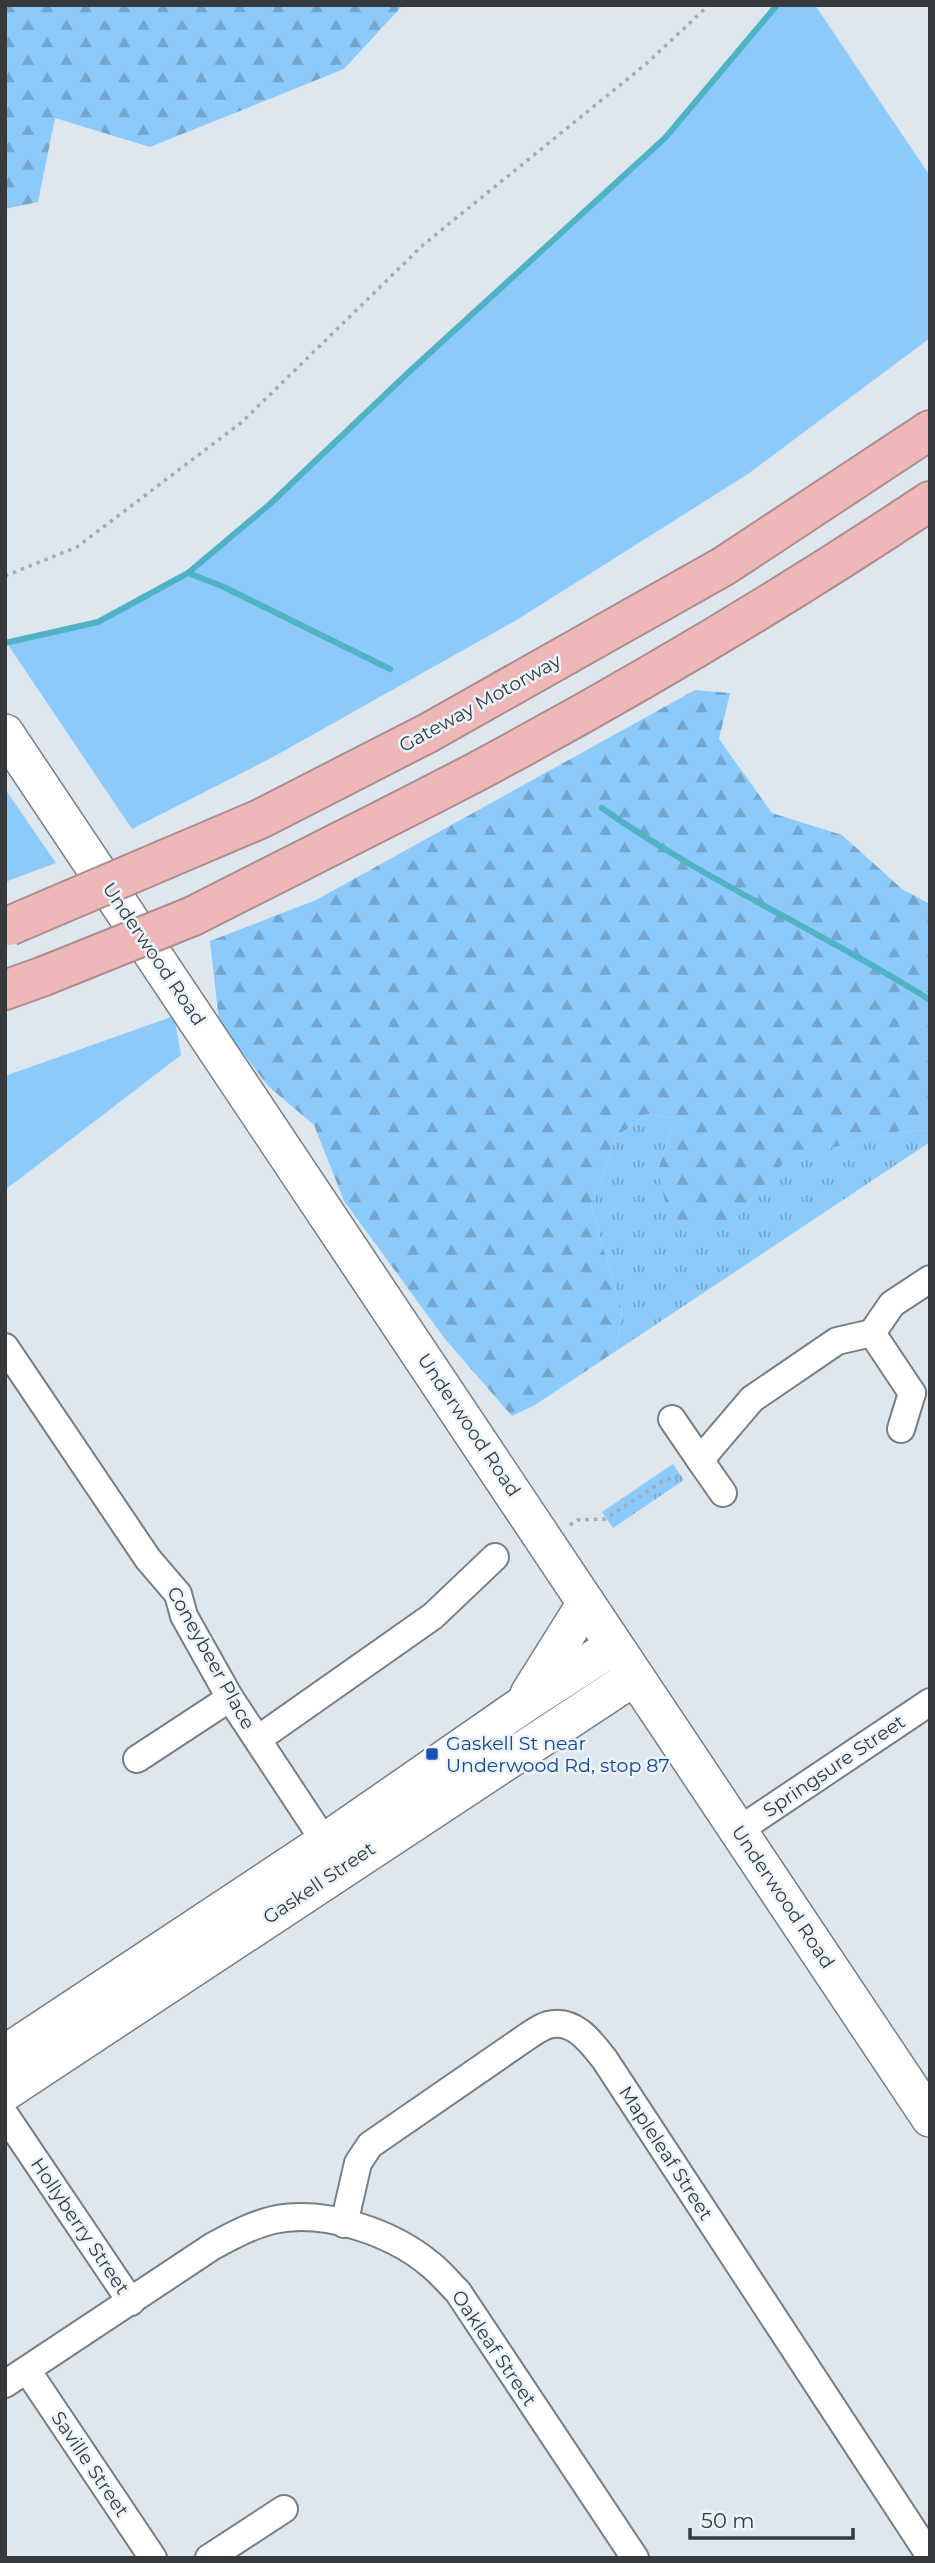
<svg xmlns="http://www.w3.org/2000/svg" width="935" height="2563" font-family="Montserrat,sans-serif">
<defs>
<pattern id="grass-tufts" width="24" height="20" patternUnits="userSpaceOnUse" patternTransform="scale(1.75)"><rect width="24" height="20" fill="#8dcafc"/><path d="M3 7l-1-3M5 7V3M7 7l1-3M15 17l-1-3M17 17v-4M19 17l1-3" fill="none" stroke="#74a5cd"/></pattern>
<pattern id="forest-firs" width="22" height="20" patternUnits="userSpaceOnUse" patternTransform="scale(1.75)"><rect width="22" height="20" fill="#8dcafc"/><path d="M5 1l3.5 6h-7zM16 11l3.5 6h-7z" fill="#74a5cd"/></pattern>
</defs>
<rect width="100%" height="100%" fill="#dee7ee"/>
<!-- grass -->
<g fill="url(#grass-tufts)">
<polygon points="646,1114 674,1118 658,1170 735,1219 786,1159 895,1132 930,1130 930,1142 616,1351 622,1311 591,1206 615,1138"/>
<polygon points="673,1464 684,1480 613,1528 602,1512"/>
</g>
<!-- forest -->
<g fill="url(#forest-firs)">
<polygon points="5,5 403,5 344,69 150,147 55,118 38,202 5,209"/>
<polygon points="695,690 730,693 719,739 772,813 842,835 902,889 930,904 930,1130 895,1132 787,1159 735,1219 671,1229 658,1170 674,1118 646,1114 615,1138 591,1206 622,1311 616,1351 535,1405 512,1416 445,1339 344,1201 314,1125 268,1086 219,1021 210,941 316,900"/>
</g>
<!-- park -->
<g fill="#8dcafc">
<polygon points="777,5 815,5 930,176 930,338 748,474 515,621 273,757 132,829 6,642 98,622 188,573 270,504 410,371 665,138"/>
<polygon points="5,789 56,863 5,882"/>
<polygon points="174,1016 181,1055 5,1190 5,1076"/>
</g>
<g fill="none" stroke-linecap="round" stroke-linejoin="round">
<!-- stream -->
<g stroke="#50b3c5" stroke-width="6">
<polyline points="188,573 224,587 390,669"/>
<polyline points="5,643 98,622 188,573 270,504 410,371 665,138 777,5"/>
<path d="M602,808c103,73 221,124 328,192"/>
</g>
<!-- street casing -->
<g stroke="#777e85" stroke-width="30">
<g id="street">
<polyline points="872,1333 912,1393"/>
<polyline points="5,1347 148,1559 178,1594 184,1616 230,1698 325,1842"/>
<polyline points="672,1419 700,1460"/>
<polyline points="901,1429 912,1393"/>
<polyline points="723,1493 700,1460 752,1399 837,1341 872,1333 892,1304 930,1279"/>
<polyline points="258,1739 433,1616 495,1557"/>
<polyline points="137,1759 230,1698"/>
<polyline points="739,1830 930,1702"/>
<polyline points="5,2115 131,2302"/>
<path d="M344,2224l14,-61 12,-18 158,-109c6,-4 13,-9 20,-11 26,-7 43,17 57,35l325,496"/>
<polyline points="27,2370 153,2558"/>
<path d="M5,2384l208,-138c19,-10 39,-21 60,-26 51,-11 119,12 158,45 10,8 18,18 27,27l177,266"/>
<polyline points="209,2558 284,2509"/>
</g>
</g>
<!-- secondary casing -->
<g stroke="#777e85" stroke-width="40">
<g id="secondary">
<polyline points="5,733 930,2118"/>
<polyline points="529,1694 586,1603"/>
<polyline points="5,2054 325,1842 524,1704 614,1646"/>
<polyline points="5,2092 634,1677"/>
</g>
</g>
<!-- highway casing -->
<g stroke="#ae8c8d" stroke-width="42">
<g id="highway">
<polyline points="166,859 260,819 428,733 724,566 930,430"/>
<path d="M193,916c94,-48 189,-95 283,-144 155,-83 307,-173 454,-271"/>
<polyline points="5,990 44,976"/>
</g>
</g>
<!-- path -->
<g stroke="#a4abb1" stroke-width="3.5" stroke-dasharray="3.5 5" stroke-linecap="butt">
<polyline points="5,576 77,547 242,422 423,245 646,64 709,5"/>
<polyline points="570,1525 577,1520 605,1519 663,1481 683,1474"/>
</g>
<!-- street -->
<use href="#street" stroke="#fff" stroke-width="26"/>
<!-- secondary -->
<use href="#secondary" stroke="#fff" stroke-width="37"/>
<!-- highway -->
<use href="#highway" stroke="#eeb8b9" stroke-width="38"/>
<!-- highway-bridge casing -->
<g stroke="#ae8c8d" stroke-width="42" stroke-linecap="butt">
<g id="highway-bridge">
<polyline points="9,926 166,859"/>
<polyline points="44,976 193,916"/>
</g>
</g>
<!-- highway-bridge -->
<use href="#highway-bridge" stroke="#eeb8b9" stroke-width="38"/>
</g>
<!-- markers -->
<rect fill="#1a4fb4" stroke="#ebf4fb" stroke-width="2.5" x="425" y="1747" width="14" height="14" rx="3.5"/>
<g text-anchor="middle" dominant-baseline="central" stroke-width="5" stroke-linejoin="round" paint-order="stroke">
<!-- street labels -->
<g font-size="19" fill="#363a3c" stroke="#ebf4fb">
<text transform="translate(480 703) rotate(-29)">Gateway Motorway</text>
<text transform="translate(154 954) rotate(56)">Underwood Road</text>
<text transform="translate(469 1425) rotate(56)">Underwood Road</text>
<text transform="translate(211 1658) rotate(61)">Coneybeer Place</text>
<text transform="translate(834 1766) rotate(-34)">Springsure Street</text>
<text transform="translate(319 1883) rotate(-34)">Gaskell Street</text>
<text transform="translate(783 1897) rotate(56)">Underwood Road</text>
<text transform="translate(666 2153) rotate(57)">Mapleleaf Street</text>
<text transform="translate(80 2226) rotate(56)">Hollyberry Street</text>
<text transform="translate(494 2348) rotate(56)">Oakleaf Street</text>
<text transform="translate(90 2464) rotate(56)">Saville Street</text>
</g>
<!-- transit labels -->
<g font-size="19" fill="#164399" stroke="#ebf4fb" text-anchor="start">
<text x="446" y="1743">Gaskell St near<tspan x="446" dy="22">Underwood Rd, stop 87</tspan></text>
</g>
</g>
<!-- border -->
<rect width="935" height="2563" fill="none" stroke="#363a3c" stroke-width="14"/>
<!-- scale -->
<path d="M690 2528v10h163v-10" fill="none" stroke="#363a3c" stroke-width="3.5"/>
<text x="701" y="2528" font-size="21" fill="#363a3c" stroke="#ebf4fb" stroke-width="5" paint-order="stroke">50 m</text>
</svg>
